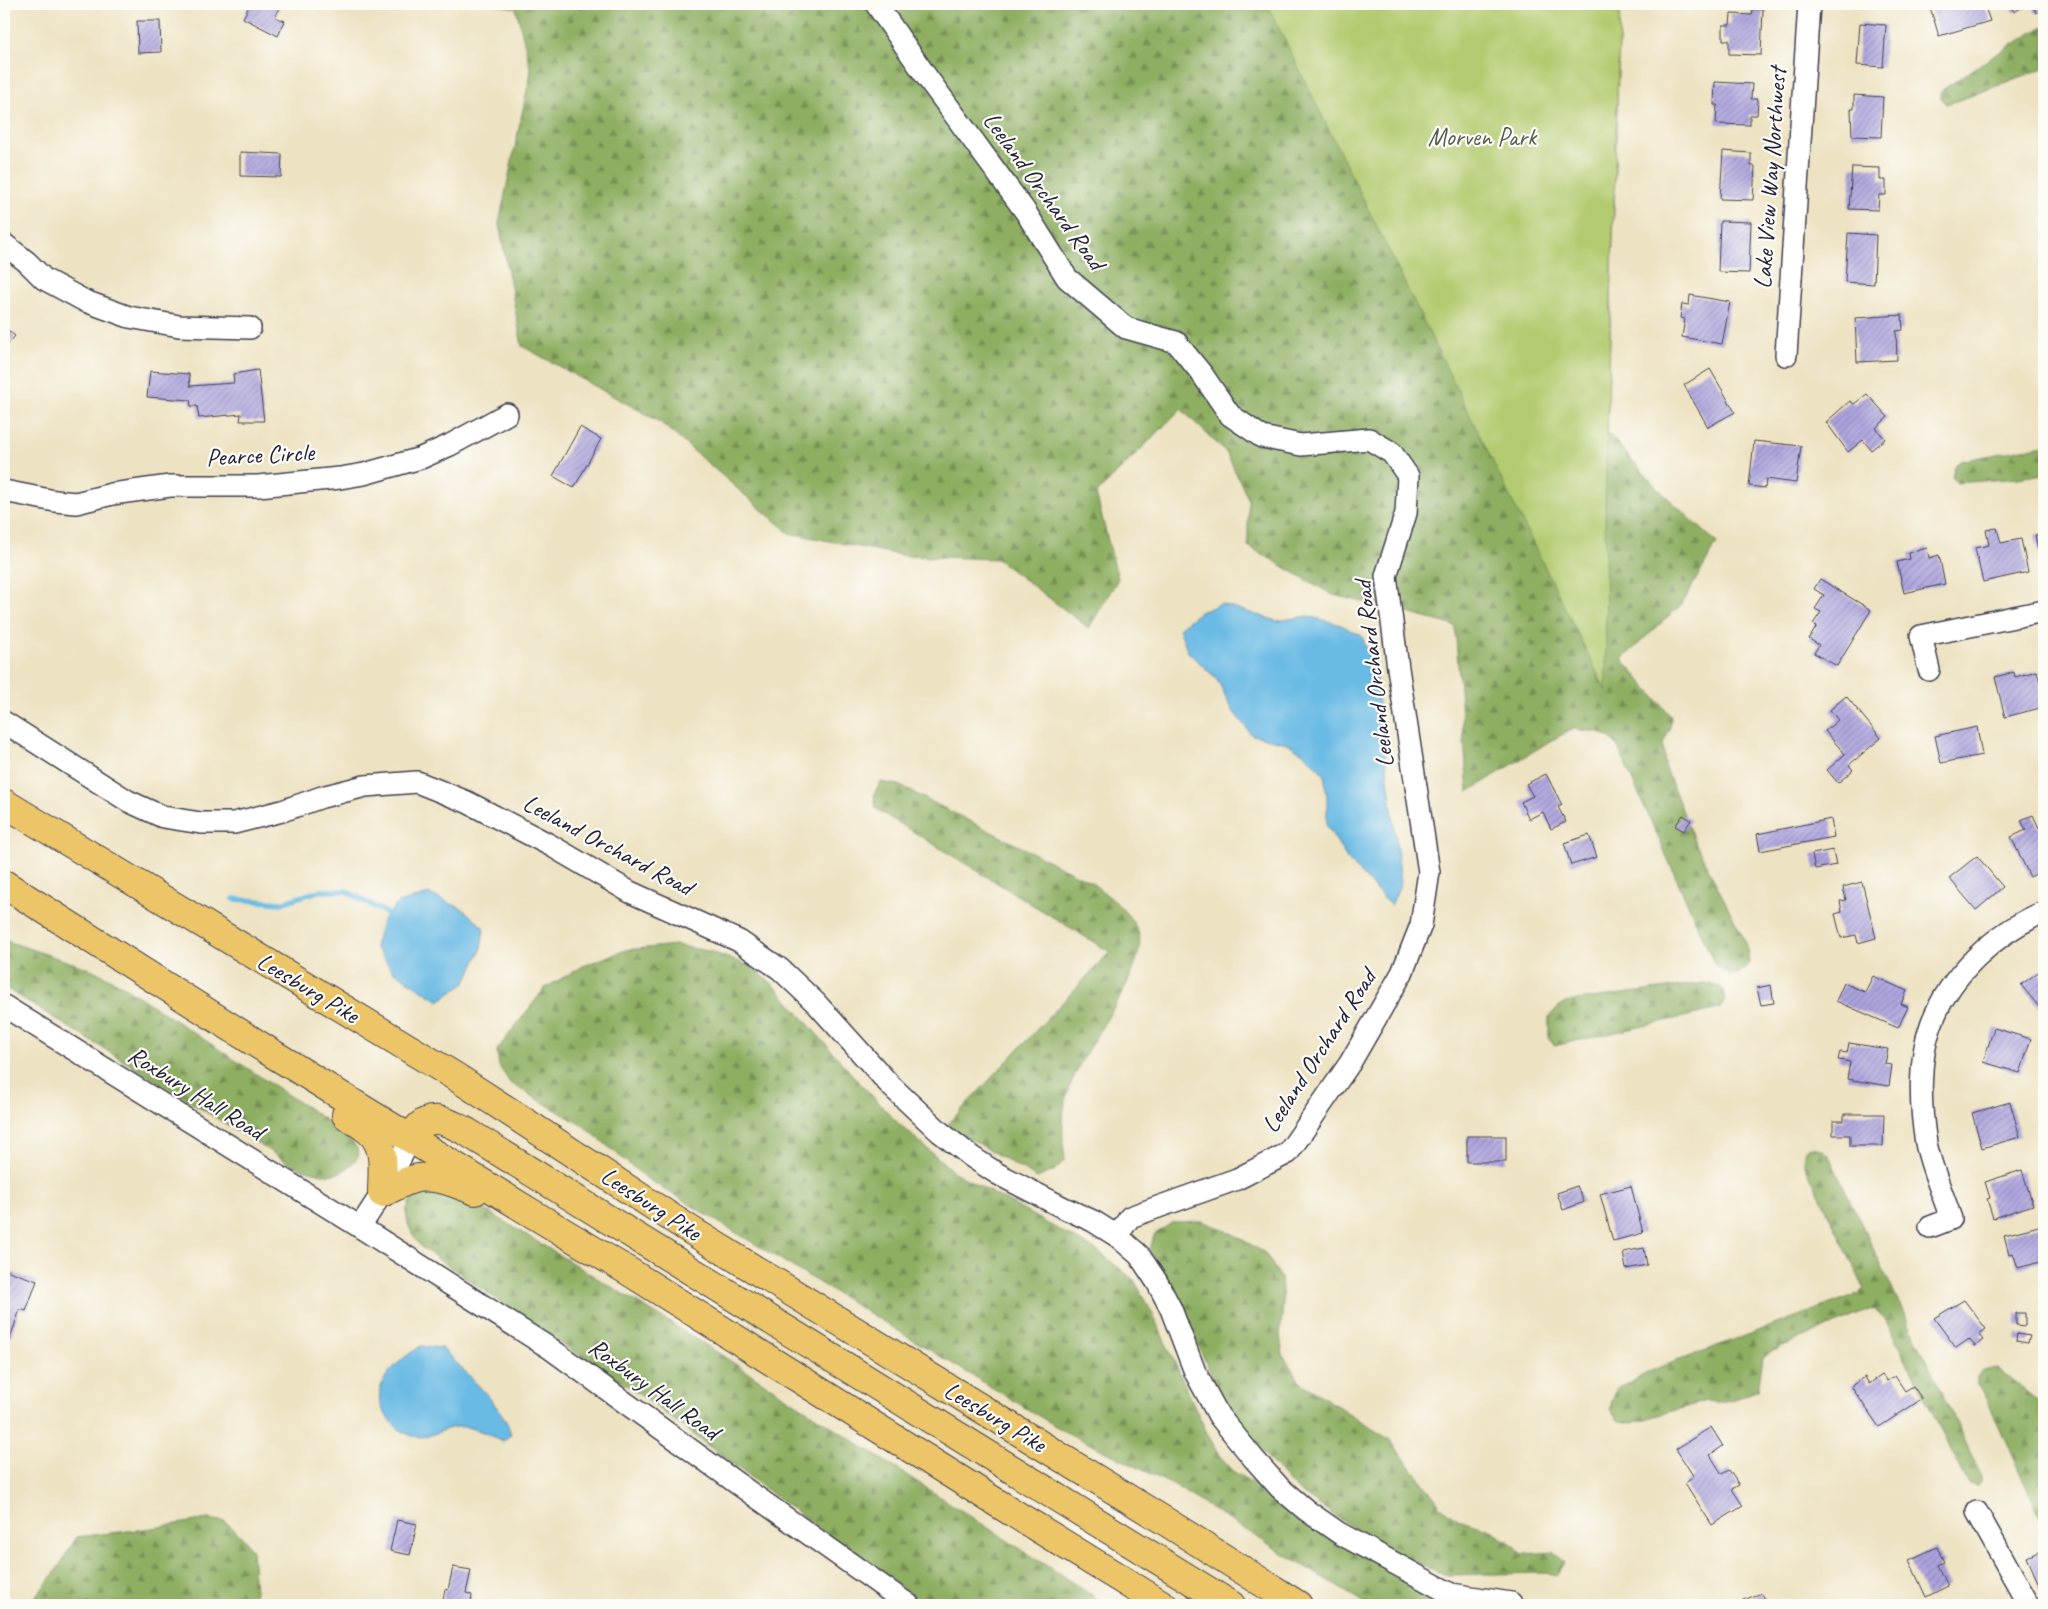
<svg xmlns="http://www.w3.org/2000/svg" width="2048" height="1609" font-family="Caveat,sans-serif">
<defs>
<pattern id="forest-firs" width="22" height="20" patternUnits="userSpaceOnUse" patternTransform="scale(1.25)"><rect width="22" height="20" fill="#8eaf62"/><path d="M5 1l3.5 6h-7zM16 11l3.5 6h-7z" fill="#748e52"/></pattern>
<pattern id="building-hatch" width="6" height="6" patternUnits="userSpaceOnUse" patternTransform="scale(1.25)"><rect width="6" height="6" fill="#ada4de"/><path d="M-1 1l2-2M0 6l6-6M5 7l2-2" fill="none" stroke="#8c85b5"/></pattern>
</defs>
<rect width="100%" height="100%" fill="#fdfcf7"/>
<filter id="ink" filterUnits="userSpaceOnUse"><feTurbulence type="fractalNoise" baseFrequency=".02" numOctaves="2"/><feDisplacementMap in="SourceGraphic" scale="10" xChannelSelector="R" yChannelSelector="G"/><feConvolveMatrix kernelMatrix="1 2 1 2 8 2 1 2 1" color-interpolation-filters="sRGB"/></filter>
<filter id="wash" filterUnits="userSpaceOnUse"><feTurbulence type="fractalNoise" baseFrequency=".0096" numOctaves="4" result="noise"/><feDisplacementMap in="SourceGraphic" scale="20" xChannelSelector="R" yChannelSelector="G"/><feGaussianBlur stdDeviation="1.12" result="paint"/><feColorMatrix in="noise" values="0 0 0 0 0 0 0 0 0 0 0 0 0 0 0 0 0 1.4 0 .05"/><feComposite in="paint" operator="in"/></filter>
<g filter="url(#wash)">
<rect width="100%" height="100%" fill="#ede2c1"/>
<!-- forest -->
<g fill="url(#forest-firs)" stroke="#58684e">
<polygon points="494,4 1620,4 1607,432 1657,488 1717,543 1682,604 1622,659 1664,708 1671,717 1670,728 1663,743 1665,766 1693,838 1747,945 1749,963 1740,973 1730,975 1715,965 1617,745 1609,737 1599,732 1573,729 1550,741 1468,792 1455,626 1382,606 1333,595 1248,546 1248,498 1226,452 1181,409 1096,494 1118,579 1089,628 997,559 906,556 789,533 660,422 522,346 499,223 531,71 516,8"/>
<polygon points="2044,26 2044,68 1960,100 1946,104 1941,98 1941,91 1948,86 1995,55"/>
<polygon points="2044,445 2044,474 2018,478 1957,483 1952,477 1954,468 1960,461"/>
<path d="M881,782l17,3 193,97c17,14 36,27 46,47 14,28 -31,90 -45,114 -9,14 -17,30 -23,45 -8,22 -7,48 -4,72l-10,10 -18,8 -90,-53 163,-173 -234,-143 -2,-15z"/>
<path d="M4,940l89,30 27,14 227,150 10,14 2,7c-19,28 -37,20 -65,11l-290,-179z"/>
<polygon points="676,945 712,952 752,967 775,986 856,1079 898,1123 954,1172 1099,1252 1134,1280 1151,1311 1207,1433 1219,1455 1234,1472 1463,1605 1367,1605 1173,1485 1062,1430 646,1178 585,1127 510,1083 499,1066 497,1050 545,988 585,965 626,950"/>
<polygon points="1704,983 1716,986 1724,991 1726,1001 1719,1009 1554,1046 1549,1036 1549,1017 1558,1007 1570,1001"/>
<path d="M1812,1147l10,2 6,5 153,321v8l-3,3 -10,-2 -83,-165 -11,-11 -101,42 -10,8 -5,32c-17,7 -34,15 -52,11l-74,22 -13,-2 -9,-11 2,-10 5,-11 38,-20 205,-76 4,-5 -60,-125 1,-14z"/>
<path d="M427,1187l22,1 243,148 415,269h-178l-49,-31 -252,-188 -75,-48 -132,-91c-17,-24 -24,-43 6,-60z"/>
<polygon points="1202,1221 1233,1234 1265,1253 1281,1278 1283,1304 1280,1336 1283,1355 1300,1382 1390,1440 1441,1506 1458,1520 1488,1529 1511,1543 1522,1554 1555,1552 1564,1562 1557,1575 1547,1573 1446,1575 1388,1552 1295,1488 1229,1415 1190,1327 1150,1250 1154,1235 1173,1222"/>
<polygon points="1997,1368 2044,1406 2044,1526 1989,1404 1977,1383 1977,1378 1982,1371"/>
<polygon points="208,1519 226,1522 243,1538 252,1551 256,1605 29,1605 54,1574 77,1537 153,1528"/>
</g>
<!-- park -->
<polygon fill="#b3cb70" stroke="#6a7656" points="1267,4 1620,4 1605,501 1606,691"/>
<!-- water -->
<g fill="#69bae4" stroke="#466e90">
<polygon points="1221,604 1277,621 1308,616 1341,625 1362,636 1375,673 1401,882 1391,906 1348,860 1327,826 1327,796 1324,774 1306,755 1287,743 1252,735 1233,711 1217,679 1188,652 1179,628 1200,612"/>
<polygon points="429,894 463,909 484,928 481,950 465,983 439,1001 393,971 375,947 382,921 398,903"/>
<path d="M421,1346l21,2c19,21 63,59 69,86l-8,7c-14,-6 -31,-16 -47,-14 -12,1 -24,10 -37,10 -13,-1 -21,-8 -29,-17 -28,-31 6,-58 31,-74z"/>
</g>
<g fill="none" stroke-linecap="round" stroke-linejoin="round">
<!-- stream -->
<polyline stroke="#69bae4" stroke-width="5.5" points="234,899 281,903 319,891 346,891 388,914"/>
</g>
<g id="blocks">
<!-- building -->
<g fill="url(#building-hatch)">
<polygon points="250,4 282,4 275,17 285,21 278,36 243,18"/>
<polygon points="1929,4 1984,4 1990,21 1939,36"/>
<polygon points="2010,4 2029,4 2014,12"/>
<polygon points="2032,4 2044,4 2044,9 2036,13"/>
<polygon points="1753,9 1763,9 1761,55 1729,54 1729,40 1723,40 1723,25 1730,25 1731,14 1752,15"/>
<polygon points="137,21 160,21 161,52 138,53"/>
<polygon points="1860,23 1886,25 1883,67 1857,65"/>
<polygon points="1715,82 1752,84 1751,99 1758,99 1757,115 1750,115 1750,125 1716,124 1717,105 1714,105"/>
<polygon points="1854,95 1883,97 1881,137 1852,136 1851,109 1854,109"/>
<polygon points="1723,151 1751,153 1751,166 1755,166 1753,200 1720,199"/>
<polygon points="240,152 282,154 281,177 240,176"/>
<polygon points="1852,167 1880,168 1880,180 1886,180 1886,195 1879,195 1878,210 1849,209"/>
<polygon points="1720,221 1751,222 1749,273 1718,272"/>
<polygon points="1848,233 1876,235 1874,284 1845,282"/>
<polygon points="1690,295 1730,302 1722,344 1682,337 1685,319 1680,318 1682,304 1689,305"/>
<polygon points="1902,315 1903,330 1896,331 1897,360 1857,362 1855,318"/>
<polygon points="4,327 15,336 4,349"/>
<polygon points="1710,369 1735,412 1708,427 1684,385"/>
<polygon points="258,370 264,421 240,421 241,414 199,418 197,406 191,406 190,400 147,397 150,371 189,374 190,386 234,383 233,374"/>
<polygon points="1867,394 1888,417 1876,428 1885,439 1871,450 1863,440 1848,452 1826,422 1850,401 1854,404"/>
<polygon points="580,427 601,439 574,488 553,476"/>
<polygon points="1754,441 1801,446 1796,483 1766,479 1765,488 1749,486"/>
<polygon points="1997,528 2001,543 2021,539 2028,572 1983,582 1975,548 1989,545 1986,530"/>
<polygon points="2044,533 2044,567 2042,567 2035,535"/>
<polygon points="1927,548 1929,558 1939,555 1945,584 1904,593 1897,562 1910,559 1909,553"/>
<polygon points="1820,579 1871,610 1837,666 1814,653 1819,645 1809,639 1817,626 1813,624 1821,612 1815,609 1824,595 1814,589"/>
<polygon points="2037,671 2044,698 2044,707 2005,717 1995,677 2014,672 2015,677"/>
<polygon points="1846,696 1881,738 1849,765 1853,770 1838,783 1827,770 1845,754 1825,731 1838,720 1830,710"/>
<polygon points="1977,727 1982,755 1941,763 1935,736"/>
<polygon points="1546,774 1562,805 1558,807 1566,822 1551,829 1543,812 1529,819 1521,802 1533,796 1526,784"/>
<polygon points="1683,815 1691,820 1684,831 1675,826"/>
<polygon points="2033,815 2039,828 2044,825 2044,870 2030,877 2011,837 2026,830 2021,820"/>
<polygon points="1831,819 1834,837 1760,851 1757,834"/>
<polygon points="1589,835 1597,857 1571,865 1564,843"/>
<polygon points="1833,850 1836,865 1815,869 1812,854"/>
<polygon points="1977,856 2003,887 1976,910 1949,878"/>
<polygon points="1862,882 1876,938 1858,943 1856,935 1841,938 1835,914 1842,912 1840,901 1846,900 1843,887"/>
<polygon points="2038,972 2041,976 2044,974 2044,1013 2021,985"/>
<polygon points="1873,976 1907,991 1901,1004 1908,1007 1898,1028 1836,1001 1844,983 1865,992"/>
<polygon points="1771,985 1774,1003 1761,1005 1757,988"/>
<polygon points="1994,1028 2031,1039 2020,1073 1983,1062"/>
<polygon points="1849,1043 1888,1049 1885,1064 1892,1065 1889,1086 1847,1079 1850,1062 1838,1060 1840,1052 1847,1053"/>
<polygon points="2010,1102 2020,1137 1982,1148 1972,1113"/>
<polygon points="1844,1114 1884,1114 1883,1146 1850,1146 1850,1135 1833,1135 1833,1121 1844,1121"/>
<rect x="1467" y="1136" width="39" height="26"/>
<polygon points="2022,1170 2033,1205 1993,1218 1987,1199 1990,1198 1985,1182"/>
<polygon points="1577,1186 1584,1202 1563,1210 1557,1193"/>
<polygon points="1631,1186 1643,1233 1613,1241 1600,1194"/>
<polygon points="2043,1225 2044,1261 2018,1268 2013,1253 2009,1254 2004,1235"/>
<polygon points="1644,1248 1647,1265 1626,1269 1623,1252"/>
<polygon points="4,1267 6,1270 37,1281 26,1311 20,1309 4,1356"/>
<polygon points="1964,1300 1986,1329 1979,1334 1984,1340 1975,1346 1969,1339 1956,1348 1934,1318"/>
<polygon points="2016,1313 2025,1313 2025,1326 2016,1325"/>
<polygon points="2017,1334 2030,1336 2028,1343 2016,1341"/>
<polygon points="1882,1375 1887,1381 1895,1376 1905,1391 1913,1386 1922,1399 1879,1427 1851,1386 1865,1377 1869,1384"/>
<polygon points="1711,1427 1723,1446 1710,1455 1722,1474 1729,1470 1739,1485 1732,1489 1743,1506 1712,1525 1685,1483 1694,1477 1676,1449"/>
<polygon points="397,1520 417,1524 410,1555 390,1551"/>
<polygon points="1937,1547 1944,1562 1938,1565 1948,1586 1926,1597 1909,1560"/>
<polygon points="2038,1552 2044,1567 2044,1596 2027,1557"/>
<polygon points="453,1567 471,1570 466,1593 472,1595 471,1602 481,1605 442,1605 445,1589 448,1590"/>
<polygon points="1762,1593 1767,1605 1744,1605 1743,1600"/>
</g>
</g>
</g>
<g filter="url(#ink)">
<use href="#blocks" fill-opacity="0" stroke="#403f4f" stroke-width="1"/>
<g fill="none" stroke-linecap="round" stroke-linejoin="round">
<!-- street casing -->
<g stroke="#403f4f" stroke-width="24">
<g id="street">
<polyline points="876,4 926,76 1025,211 1067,278 1126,328 1176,342 1202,374 1230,415 1262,437 1301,445 1369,439 1392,453 1408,476 1406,513 1386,576 1398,668 1429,872 1421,925 1402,973 1380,1011 1350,1063 1288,1153 1237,1179 1130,1217 1117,1236"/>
<polyline points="4,244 27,262 44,279 85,301 129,317 179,326 250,328"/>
<polyline points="1786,355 1809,4"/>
<polyline points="4,491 55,501 76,503 112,494 170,486 258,486 340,478 364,474 421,458 450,445 507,414"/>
<polyline points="1929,670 1921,636 2044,611"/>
<polyline points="4,722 128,801 163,817 201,823 234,823 282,811 322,797 365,786 417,782 467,802 550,845 630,892 739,941 780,969 816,1003 891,1086 940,1132 972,1157 998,1174 1064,1208 1093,1221 1117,1236 1139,1255 1157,1282 1171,1309 1195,1372 1219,1416 1254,1459 1280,1488 1306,1510 1339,1533 1451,1594 1511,1603"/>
<polyline points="4,1006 360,1227 551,1349 738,1484 909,1605"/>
<polyline points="360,1227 382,1193 411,1138"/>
<path d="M1930,1227l21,-8c-8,-25 -20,-51 -25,-76 -6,-36 -8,-83 5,-118 18,-50 65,-93 113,-113"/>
<polyline points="1977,1512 2029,1605"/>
</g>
</g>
<!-- highway casing -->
<g stroke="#403f4f" stroke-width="30">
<g id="highway">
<polyline points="4,803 456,1077 692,1231 1168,1523 1298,1605"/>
<polyline points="4,884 270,1052 528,1211 628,1271 994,1501 1163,1605"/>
<path d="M346,1115c8,6 17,10 24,17 17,15 12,40 12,61 11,-5 24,-13 36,-15 20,-3 39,6 57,13"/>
<path d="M411,1138c3,-4 6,-10 10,-13 14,-12 32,0 46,7l764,473"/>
</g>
</g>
<!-- street -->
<use href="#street" stroke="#fff" stroke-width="21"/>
<!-- highway -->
<use href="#highway" stroke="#edc569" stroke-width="28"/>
</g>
</g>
<g text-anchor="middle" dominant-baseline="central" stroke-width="4.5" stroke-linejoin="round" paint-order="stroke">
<!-- park labels -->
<g font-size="25" fill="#555d4e" stroke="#fdfcf7">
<text x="1482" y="137">Morven Park</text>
</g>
<!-- street labels -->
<g font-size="25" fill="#22223b" stroke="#fdfcf7">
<text transform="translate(1770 178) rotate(-86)">Lake View Way Northwest</text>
<text transform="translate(1044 191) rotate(54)">Leeland Orchard Road</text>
<text transform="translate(260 455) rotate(-3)">Pearce Circle</text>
<text transform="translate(1374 674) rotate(-97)">Leeland Orchard Road</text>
<text transform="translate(608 845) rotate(28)">Leeland Orchard Road</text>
<text transform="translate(308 988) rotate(31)">Leesburg Pike</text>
<text transform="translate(1319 1051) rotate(-57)">Leeland Orchard Road</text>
<text transform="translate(196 1093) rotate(32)">Roxbury Hall Road</text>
<text transform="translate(651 1204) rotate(33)">Leesburg Pike</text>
<text transform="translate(654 1389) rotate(36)">Roxbury Hall Road</text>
<text transform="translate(995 1417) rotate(31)">Leesburg Pike</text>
</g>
</g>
<!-- margin -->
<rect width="2048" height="1609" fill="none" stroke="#fdfcf7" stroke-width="20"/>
</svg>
